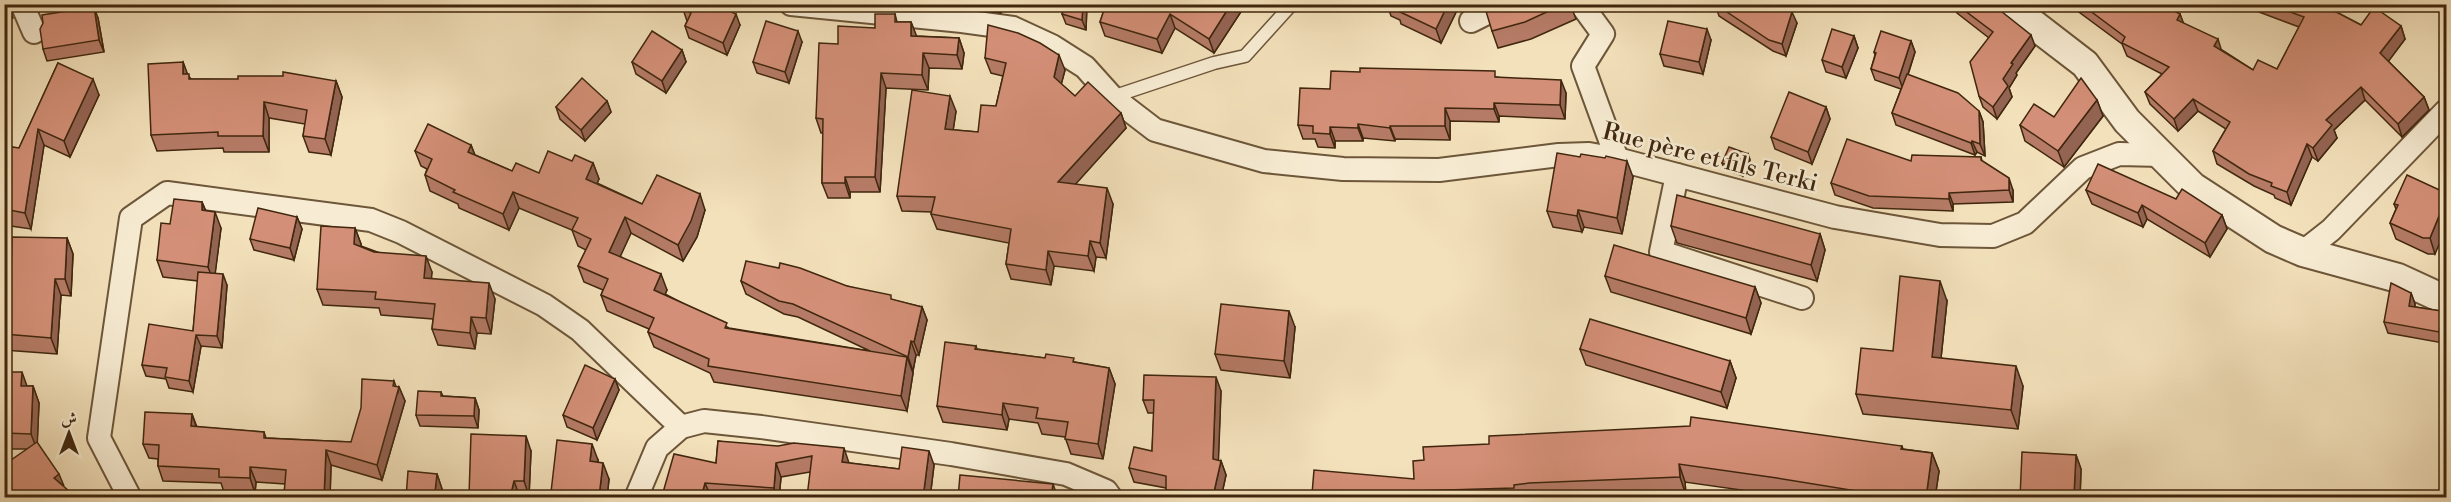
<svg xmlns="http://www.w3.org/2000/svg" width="2451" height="502" font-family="'Libre Bodoni',Amiri,serif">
<rect width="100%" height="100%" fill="#f3e1bb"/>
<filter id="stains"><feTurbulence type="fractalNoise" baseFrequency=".00333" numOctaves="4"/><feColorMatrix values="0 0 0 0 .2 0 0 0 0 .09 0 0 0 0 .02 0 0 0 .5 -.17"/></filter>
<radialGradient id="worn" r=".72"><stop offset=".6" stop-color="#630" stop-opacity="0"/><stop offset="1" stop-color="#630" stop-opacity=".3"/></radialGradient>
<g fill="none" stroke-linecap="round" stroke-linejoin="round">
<!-- service casing -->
<g stroke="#6d5639" stroke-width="15">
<polyline id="service" points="1112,97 1214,63 1245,56 1292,4"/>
</g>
<!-- minor casing -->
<g stroke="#6d5639" stroke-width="26">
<g id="minor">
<polyline points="22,4 34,32"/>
<polyline points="791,4 962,21 1013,28 1052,46 1085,67 1112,97 1155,130 1264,161 1343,169 1439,170 1559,155 1589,154 1617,159 1835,217 1940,235 1993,236 2025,223 2083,168 2119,154 2161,155"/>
<polyline points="1581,4 1603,34 1583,66 1617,159"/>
<polyline points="1471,21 1505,4"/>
<polyline points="1677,175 1661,252 1802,298"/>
<polyline points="2303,252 2331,230 2446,111"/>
<polyline points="130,498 99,438 131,218 167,193 371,220 401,232 544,305 580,330 681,427"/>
<polyline points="636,498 657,448 681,427 704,421 761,427 951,454 1066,474 1106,491 1111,498"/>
</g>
</g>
<!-- tertiary casing -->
<g stroke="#6d5639" stroke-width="32">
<polyline id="tertiary" points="2007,4 2085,64 2127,121 2193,187 2273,239 2303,252 2398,278 2446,300"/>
</g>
<!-- service -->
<use href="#service" stroke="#f7ecd3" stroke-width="12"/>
<!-- minor -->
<use href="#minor" stroke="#f7ecd3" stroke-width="22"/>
<!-- tertiary -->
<use href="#tertiary" stroke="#f7ecd3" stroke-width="28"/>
</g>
<!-- wall -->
<g fill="#b57b66" stroke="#40270e" stroke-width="1.5">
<polygon points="4,4 8,4 13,18 4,22"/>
<polygon points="225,4 265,4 265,7 226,8"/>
<polygon points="973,4 1024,4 1024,7 1001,7 1001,13 974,9"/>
<polygon points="1087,4 1086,30 1066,24 1062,14"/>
<polygon points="1106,4 1246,4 1214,53 1175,28 1162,53 1105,36 1100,22"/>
<polygon points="1387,4 1460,4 1441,43 1401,24 1400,20 1391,16"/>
<polygon points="1493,4 1570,4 1576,19 1531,39 1498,48 1492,31"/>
<polygon points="1715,4 1797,23 1786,56 1773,51 1719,16"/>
<polygon points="1954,4 1992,4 2035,46 2016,73 2017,75 2009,88 2012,97 1997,119 1983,107 1979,96 1989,38 1957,13"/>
<polygon points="2068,4 2161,4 2180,14 2183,23 2222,50 2253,70 2277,69 2299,27 2248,8 2246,4 2321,4 2361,25 2401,26 2405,39 2388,61 2424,97 2429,110 2402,137 2365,100 2334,130 2337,138 2318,161 2312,157 2291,205 2275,198 2274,195 2254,186 2217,164 2213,151 2226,129 2198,111 2178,131 2150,104 2145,92 2162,74 2127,56 2122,44"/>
<polygon points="683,9 740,25 727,55 689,38 685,26 687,21"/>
<polygon points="895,14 897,22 911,22 916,36 959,38 964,53 962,69 929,68 928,90 886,88 880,192 850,192 850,198 828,198 822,183 823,133 821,133 816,118 875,28"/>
<polygon points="98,18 104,52 47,61 43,49"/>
<polygon points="1854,36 1858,48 1846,78 1826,72 1822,60"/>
<polygon points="1711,40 1703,74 1664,66 1660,54"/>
<polygon points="1911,41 1915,52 1908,75 1979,111 1983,122 1985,156 1977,152 1975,155 1896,125 1892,113 1901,89 1875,80 1871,69 1875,55 1874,52"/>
<polygon points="802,42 789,83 757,73 753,62"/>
<polygon points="682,50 686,62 666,93 636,74 632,62"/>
<polygon points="985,58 1065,70 1061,84 1075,96 1121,113 1126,128 1075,184 1113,204 1106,258 1096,257 1094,271 1054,266 1051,285 1011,279 1006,264 1009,243 937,229 931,214 932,212 902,211 897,196 956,111 953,130 978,132 996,106 1003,76 991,73"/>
<polygon points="183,62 187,74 191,79 336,81 342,97 331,155 309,152 303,136 305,124 269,118 269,152 224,152 223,148 157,151 151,135"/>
<polygon points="58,63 99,95 70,157 44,145 31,229 4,225 4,146 19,148"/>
<polygon points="1497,77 1566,93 1565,119 1499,116 1499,122 1450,121 1450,140 1395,139 1395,141 1363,138 1363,141 1335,141 1335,148 1318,147 1315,139 1303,139 1298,125 1330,89"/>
<polygon points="2097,100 2103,116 2064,167 2025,141 2020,125 2054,117"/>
<polygon points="607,101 611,112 585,141 560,119 556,107"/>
<polygon points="1826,107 1830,119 1812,164 1775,149 1771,137"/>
<polygon points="471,145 475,155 512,171 539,173 572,161 593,163 599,179 597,183 642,204 705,210 697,237 683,261 631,233 620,256 667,290 665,294 729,328 870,351 798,317 784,314 746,294 741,281 847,286 893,300 922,307 927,320 919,355 916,355 913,371 912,370 913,373 907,411 714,382 710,373 654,347 648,332 649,329 607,311 601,295 603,290 584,282 578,266 586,250 578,246 572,230 519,208 509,230 459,208 458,204 430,191 425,175 427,169 421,166 415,151"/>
<polygon points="1748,154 1750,160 1743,176 1724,169 1722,163"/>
<polygon points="1981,157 1982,161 2013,190 2013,202 1953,204 1953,211 1873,208 1835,195 1831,183 1911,161"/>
<polygon points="1633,177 1622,234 1584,227 1582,232 1553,227 1547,211"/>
<polygon points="2086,190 2176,199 2222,215 2227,229 2210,257 2147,219 2143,227 2092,204"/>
<polygon points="2446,193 2435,254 2428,254 2396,239 2390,223 2396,209 2394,204"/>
<polygon points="202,202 206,211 221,228 215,273 227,285 222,348 201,346 193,392 169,388 166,379 146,376 142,365 193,331 198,281 163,277 157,260 170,224"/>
<polygon points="297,217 302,229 294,260 254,250 250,239"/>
<polygon points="1671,226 1820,234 1825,250 1817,281 1677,243"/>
<polygon points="355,228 361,244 361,246 432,272 431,278 495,299 491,334 477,333 475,349 438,345 432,329 433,319 381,315 379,308 323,305 317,289"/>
<polygon points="67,238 73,254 71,296 61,295 57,354 4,350 4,306 10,306"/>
<polygon points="1605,276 1755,287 1761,303 1751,334 1611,292"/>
<polygon points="2411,293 2415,304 2415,307 2441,311 2446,304 2446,332 2445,332 2443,343 2388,333 2384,322"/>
<polygon points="1947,301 1941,358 2023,386 2018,429 1863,414 1856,394 1893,351"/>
<polygon points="1295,327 1290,378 1221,370 1215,354"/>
<polygon points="976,346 977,349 1075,362 1109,368 1115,384 1103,459 1071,454 1065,437 1042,434 1038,423 1009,419 1007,430 943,422 937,406"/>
<polygon points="1580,349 1730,361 1736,378 1727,408 1586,365"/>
<polygon points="4,372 27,386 33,386 39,403 37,443 63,486 4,498 26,449 4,449"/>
<polygon points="615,379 619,390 597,440 567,427 563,415"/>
<polygon points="396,387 399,387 405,401 382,480 331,465 330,498 285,498 284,495 285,484 256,482 255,493 224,492 221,483 163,481 158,466 158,459 149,458 143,444 192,414 197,427 264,432 266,438 351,442"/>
<polygon points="1221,391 1218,461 1221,461 1226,475 1221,498 1169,498 1166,488 1134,482 1129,468 1152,451 1154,413 1148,413 1143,400"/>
<polygon points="441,392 443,396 475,398 479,410 478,428 420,426 416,415"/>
<polygon points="718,441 849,463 899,469 934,465 930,498 810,472 781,477 779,498 662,498 662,496 716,463"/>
<polygon points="1902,446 1903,449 1932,453 1939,471 1935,498 1797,498 1685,482 1686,495 1621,498 1313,498 1312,494 1414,479"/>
<polygon points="531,451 529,496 519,495 519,498 406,498 437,474 442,489 442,493 469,496"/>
<polygon points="2076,455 2081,469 2080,498 2020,498"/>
<polygon points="598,460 598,462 609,479 607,498 553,498 551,492"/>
</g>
<!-- shaded-wall -->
<g fill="#946453" stroke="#40270e" stroke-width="1.5">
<polygon points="998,4 1000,4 1001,13"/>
<polygon points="1083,4 1087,4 1086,30 1082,20"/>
<polygon points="1231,4 1246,4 1214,53 1209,39"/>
<polygon points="1448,4 1460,4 1441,43 1436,29"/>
<polygon points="94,7 98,18 104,52 99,40"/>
<polygon points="1792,12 1797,23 1786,56 1782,44"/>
<polygon points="736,14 740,25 727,55 723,43"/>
<polygon points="1170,14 1175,28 1162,53 1157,39"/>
<polygon points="2180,14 2185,27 2177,20"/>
<polygon points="911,22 917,37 911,36"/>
<polygon points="2401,26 2405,39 2385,66 2380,53"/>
<polygon points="1707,29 1711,40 1703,74 1699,62"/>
<polygon points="798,31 802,42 789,83 785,72"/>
<polygon points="2031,35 2035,46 2016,73 2017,75 2009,88 2012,97 1997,119 1993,107 2003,79 2011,63"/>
<polygon points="1854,36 1858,48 1846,78 1842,67"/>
<polygon points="959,38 964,53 962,69 957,55"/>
<polygon points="2218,39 2222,52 2214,46"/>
<polygon points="1911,41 1915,52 1903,89 1899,78"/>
<polygon points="682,50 686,62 666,93 662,81"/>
<polygon points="923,53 929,68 928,90 922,75"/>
<polygon points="1059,55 1065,70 1059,93 1054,77"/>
<polygon points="183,62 189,78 183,74"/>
<polygon points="881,73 886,88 880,192 875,177"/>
<polygon points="93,79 99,95 70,157 64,141"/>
<polygon points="1561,80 1566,93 1565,119 1560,105"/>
<polygon points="336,81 342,97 331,155 325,139"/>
<polygon points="2361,87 2365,100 2334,130 2337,138 2318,161 2313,148 2326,120"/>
<polygon points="950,96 956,111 951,145 945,129"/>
<polygon points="2424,97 2429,110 2402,137 2398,124"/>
<polygon points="2193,99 2198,111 2178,131 2174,119"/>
<polygon points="2097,100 2103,116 2064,167 2058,151"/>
<polygon points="607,101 611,112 585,141 581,130"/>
<polygon points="264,102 269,118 269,152 263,136"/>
<polygon points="1494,103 1499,116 1499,122 1494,109"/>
<polygon points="1826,107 1830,119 1812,164 1808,152"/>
<polygon points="1445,108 1450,121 1450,140 1445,126"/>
<polygon points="1979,111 1983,122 1985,156 1980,144"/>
<polygon points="1121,113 1126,128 1064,197 1058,182"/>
<polygon points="1358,124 1363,138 1363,141 1358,128"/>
<polygon points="1390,126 1395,139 1395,141 1390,128"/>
<polygon points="1330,127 1335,141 1335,148 1330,134"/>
<polygon points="38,129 44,145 31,229 25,213"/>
<polygon points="1972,141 1977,152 1975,155 1971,143"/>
<polygon points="2307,144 2312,157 2291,205 2287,192"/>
<polygon points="471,145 477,161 468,152"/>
<polygon points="1748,154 1750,160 1743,176 1741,171"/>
<polygon points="1627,161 1633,177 1622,234 1617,218"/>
<polygon points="593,163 599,179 592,195 586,179"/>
<polygon points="845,177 850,192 850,198 845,183"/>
<polygon points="2009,178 2013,190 2013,202 2009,190"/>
<polygon points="1107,188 1113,204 1106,258 1100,243"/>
<polygon points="513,192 519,208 509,230 503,214"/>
<polygon points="1949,193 1953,204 1953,211 1949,199"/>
<polygon points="700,194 705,210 697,237 683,261 678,245"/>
<polygon points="2446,199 2446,228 2435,254 2430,238"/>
<polygon points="202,202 208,218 202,210"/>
<polygon points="2142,205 2147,219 2143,227 2138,213"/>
<polygon points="1578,210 1584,227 1582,232 1577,216"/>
<polygon points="215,212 221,228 214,283 208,267"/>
<polygon points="2222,215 2227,229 2210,257 2205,243"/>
<polygon points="297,217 302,229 294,260 290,248"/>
<polygon points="625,217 631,233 615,268 609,252"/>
<polygon points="355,228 361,244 360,260 354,244"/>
<polygon points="1820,234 1825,250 1817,281 1811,265"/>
<polygon points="67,238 73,254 71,296 65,279"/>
<polygon points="1090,241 1096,257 1094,271 1088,256"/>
<polygon points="1048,251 1054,266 1051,285 1046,270"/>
<polygon points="426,256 432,272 430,293 424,278"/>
<polygon points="223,274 227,285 222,348 217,336"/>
<polygon points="661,274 667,290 660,306 654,290"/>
<polygon points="55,279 61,295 57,354 51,338"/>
<polygon points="1940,281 1947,301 1939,377 1932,357"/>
<polygon points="489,283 495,299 491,334 486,318"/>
<polygon points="1755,287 1761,303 1751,334 1746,318"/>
<polygon points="2411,293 2415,304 2413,317 2409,306"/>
<polygon points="922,307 927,320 919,355 914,342"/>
<polygon points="1289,311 1295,327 1290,378 1284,361"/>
<polygon points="471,317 477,333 475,349 470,333"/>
<polygon points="2441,321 2445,332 2443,343 2439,332"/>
<polygon points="196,335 201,346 193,392 189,381"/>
<polygon points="911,341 916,355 913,371 908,357"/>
<polygon points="907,357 913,373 907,411 901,396"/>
<polygon points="1730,361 1736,378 1727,408 1721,392"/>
<polygon points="2016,366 2023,386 2018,429 2011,410"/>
<polygon points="1109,368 1115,384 1103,459 1098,444"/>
<polygon points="22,372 28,389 21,386"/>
<polygon points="1216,377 1221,391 1218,473 1213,459"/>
<polygon points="615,379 619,390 597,440 593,428"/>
<polygon points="394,381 398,392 399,387 405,401 382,480 377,465"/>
<polygon points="33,386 39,403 37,450 31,434"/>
<polygon points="475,398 479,410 478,428 474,416"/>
<polygon points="1003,403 1009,419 1007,430 1002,415"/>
<polygon points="192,414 197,429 191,426"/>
<polygon points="526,436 531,451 529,496 524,481"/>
<polygon points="592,444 598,460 596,477 590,461"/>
<polygon points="844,448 849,463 842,462"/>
<polygon points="326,450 331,465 330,498 324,498"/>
<polygon points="929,451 934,465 930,498 923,498"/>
<polygon points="1932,453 1939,471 1935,498 1926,498"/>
<polygon points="2076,455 2081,469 2080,498 2075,498 2074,495"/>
<polygon points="1221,461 1226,475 1221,498 1216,498 1214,492"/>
<polygon points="603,463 609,479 607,498 599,498"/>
<polygon points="776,463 781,477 779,498 777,498 774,488"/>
<polygon points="1679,464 1685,482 1686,495 1680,477"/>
<polygon points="250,467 256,482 255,493 250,478"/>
<polygon points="59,474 64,486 54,478"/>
<polygon points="437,474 442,489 441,498 435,492"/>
<polygon points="514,481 519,495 519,498 510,498"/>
<polygon points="705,483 711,497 711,498 701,498"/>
<polygon points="1053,484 1058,498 1051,498"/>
</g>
<!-- building -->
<g fill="#d38f77" stroke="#40270e" stroke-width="1.5">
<polygon points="4,4 8,4 10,8 4,11"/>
<polygon points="685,4 714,4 736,14 723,43 685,26 691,13 683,9"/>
<polygon points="1065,4 1083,4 1082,20 1062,14"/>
<polygon points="1106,4 1231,4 1209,39 1170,14 1157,39 1100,22"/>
<polygon points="1391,4 1448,4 1436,29 1396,10 1397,7"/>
<polygon points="1493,4 1564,4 1525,22 1492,31 1485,8"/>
<polygon points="1715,4 1769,4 1792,12 1782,44 1769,40"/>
<polygon points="1956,4 1992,4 2031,35 2011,63 2013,64 2003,79 2008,86 1993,107 1979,96 1970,62 1993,32"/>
<polygon points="2081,4 2161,4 2180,14 2177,20 2218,39 2214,46 2253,70 2258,60 2277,69 2304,17 2268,4 2321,4 2361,25 2374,7 2401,26 2380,53 2424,97 2398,124 2361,87 2326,120 2332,125 2313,148 2307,144 2287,192 2271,186 2272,183 2249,174 2213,151 2230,122 2193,99 2174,119 2145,92 2169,67 2122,43 2125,37"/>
<polygon points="94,7 99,40 43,49 40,29 43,23 42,15"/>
<polygon points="875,14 895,14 895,22 911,22 911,36 959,38 957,55 923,53 922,75 881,73 875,177 845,177 845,183 822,183 823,119 816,118 819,43 838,44 838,26 875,28"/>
<polygon points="766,21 798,31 785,72 753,62"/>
<polygon points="1668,21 1707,29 1699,62 1660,54"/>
<polygon points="988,25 1018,33 1040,43 1059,55 1054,77 1075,96 1088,82 1121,113 1058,182 1107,188 1100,243 1090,241 1088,256 1048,251 1046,270 1006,264 1011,229 931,214 935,197 897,196 912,90 950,96 945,129 978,132 981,105 996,106 1006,63 985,58"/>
<polygon points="1832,29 1854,36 1842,67 1822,60"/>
<polygon points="652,31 682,50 662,81 632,62"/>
<polygon points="1881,31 1911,41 1899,78 1871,69 1876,53 1874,52"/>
<polygon points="183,62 183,74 189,74 189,79 238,79 238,76 283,76 283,72 336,81 325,139 303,136 307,110 264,102 263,136 218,136 218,132 151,135 148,64"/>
<polygon points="58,63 93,79 64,141 38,129 25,213 4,209 4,146 19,148"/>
<polygon points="1360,68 1495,71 1495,77 1561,80 1560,105 1494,103 1494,109 1445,108 1445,126 1390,126 1390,128 1358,124 1358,128 1330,127 1330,134 1313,133 1313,126 1298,125 1300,88 1330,89 1331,71 1360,72"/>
<polygon points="1907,74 1958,93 1979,111 1980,144 1972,141 1971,143 1892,113"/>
<polygon points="582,78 607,101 581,130 556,107"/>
<polygon points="2081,78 2097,100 2058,151 2020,125 2034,104 2054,117"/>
<polygon points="1789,92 1826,107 1808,152 1771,137"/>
<polygon points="428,124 471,145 468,152 512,171 516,163 539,173 548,151 572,161 575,155 593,163 586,179 642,204 657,175 700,194 691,221 678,245 625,217 609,252 661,274 654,290 727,323 725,328 907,357 901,396 708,366 709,359 648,332 654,318 601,295 608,279 578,266 591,239 572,230 578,218 513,192 503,214 453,192 455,190 425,175 432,159 415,151"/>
<polygon points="1847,139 1911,161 1912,155 1981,157 1981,160 2009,178 2009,190 1949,193 1949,199 1869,196 1831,183"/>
<polygon points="1729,147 1748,154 1741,171 1722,163"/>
<polygon points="1557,153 1580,157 1581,154 1605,158 1606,156 1627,161 1617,218 1578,210 1577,216 1547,211"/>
<polygon points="2098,164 2176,199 2182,189 2222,215 2205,243 2142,205 2138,213 2086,190"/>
<polygon points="2407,175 2446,193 2446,199 2430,238 2423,238 2390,223 2398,205 2394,204"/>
<polygon points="1677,195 1820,234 1811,265 1671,226"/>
<polygon points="174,199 202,202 202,210 215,212 208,267 157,260 161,223 170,224"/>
<polygon points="258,208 297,217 290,248 250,239"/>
<polygon points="321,226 355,228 354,244 374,252 426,256 424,278 489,283 486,318 471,317 470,333 432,329 435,304 375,299 376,292 317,289"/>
<polygon points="12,237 67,238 65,279 55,279 51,338 4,334 4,306 10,306"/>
<polygon points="1614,245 1755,287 1746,318 1605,276"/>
<polygon points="746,261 779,268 780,263 800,268 847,286 891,295 891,299 922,307 914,342 911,341 908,357 793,304 779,301 741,281"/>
<polygon points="198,272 223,274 217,336 196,335 189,381 165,377 167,368 142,365 149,324 193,331"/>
<polygon points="1900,276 1940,281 1932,357 2016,366 2011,410 1856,394 1861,348 1893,351"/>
<polygon points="2391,283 2411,293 2409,306 2441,311 2442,305 2446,304 2446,322 2441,321 2439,332 2384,322"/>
<polygon points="1221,304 1289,311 1284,361 1215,354"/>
<polygon points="1590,319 1730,361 1721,392 1580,349"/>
<polygon points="945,342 976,346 975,349 1045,358 1046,354 1074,358 1073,362 1109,368 1098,444 1065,439 1068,422 1036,418 1038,408 1003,403 1002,415 937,406"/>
<polygon points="585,365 615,379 593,428 563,415"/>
<polygon points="4,372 22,372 21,386 33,386 31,434 4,433"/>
<polygon points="1144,375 1216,377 1213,459 1221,461 1214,492 1166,490 1166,476 1129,468 1134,447 1152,451 1154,400 1143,400"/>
<polygon points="362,379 394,381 393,386 399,387 377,465 326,450 324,498 306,498 284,495 286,470 250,467 250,478 219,477 219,469 158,466 159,445 143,444 145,412 192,414 191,426 264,432 264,438 351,442 361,408"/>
<polygon points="418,391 441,392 441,396 475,398 474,416 416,415"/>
<polygon points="1691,417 1902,446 1901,449 1932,453 1926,498 1886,498 1856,493 1857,491 1777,478 1679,464 1680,477 1529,483 1514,485 1514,488 1312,494 1314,470 1414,479 1413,461 1424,460 1423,447 1489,444 1489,436 1690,426"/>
<polygon points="471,434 526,436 524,481 514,481 510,498 406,498 408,471 437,474 435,492 469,496"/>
<polygon points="557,440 592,444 590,461 603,463 599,497 551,492"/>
<polygon points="718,441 778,446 794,443 844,448 842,462 899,469 902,447 929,451 923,498 807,497 812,456 776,463 774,488 705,483 701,498 668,498 662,496 674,454 716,463"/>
<polygon points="37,442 59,474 54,478 77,498 4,498 4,465"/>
<polygon points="2022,452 2076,455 2074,495 2059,494 2059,498 2020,498"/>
<polygon points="960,475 1053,484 1051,498 958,498"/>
</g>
<g text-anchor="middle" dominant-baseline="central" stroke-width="5" stroke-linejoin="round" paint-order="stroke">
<!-- street labels -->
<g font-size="24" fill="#40270e" stroke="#f7ecd3">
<text transform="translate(1710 158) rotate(14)">Rue père et fils Terki</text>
</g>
</g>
<!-- margin -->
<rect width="2451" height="502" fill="none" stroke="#f3e1bb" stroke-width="24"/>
<rect x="6" y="6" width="2439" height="490" fill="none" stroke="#40270e" stroke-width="3"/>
<rect x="12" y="12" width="2427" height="478" fill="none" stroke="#40270e" stroke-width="1.5"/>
<!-- north arrow -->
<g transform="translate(69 433)" stroke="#f7ecd3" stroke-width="4.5" paint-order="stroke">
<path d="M0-4.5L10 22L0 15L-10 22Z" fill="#40270e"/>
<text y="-9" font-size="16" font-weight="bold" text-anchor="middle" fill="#40270e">ش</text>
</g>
<rect width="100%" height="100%" filter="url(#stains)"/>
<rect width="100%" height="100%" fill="url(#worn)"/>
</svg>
